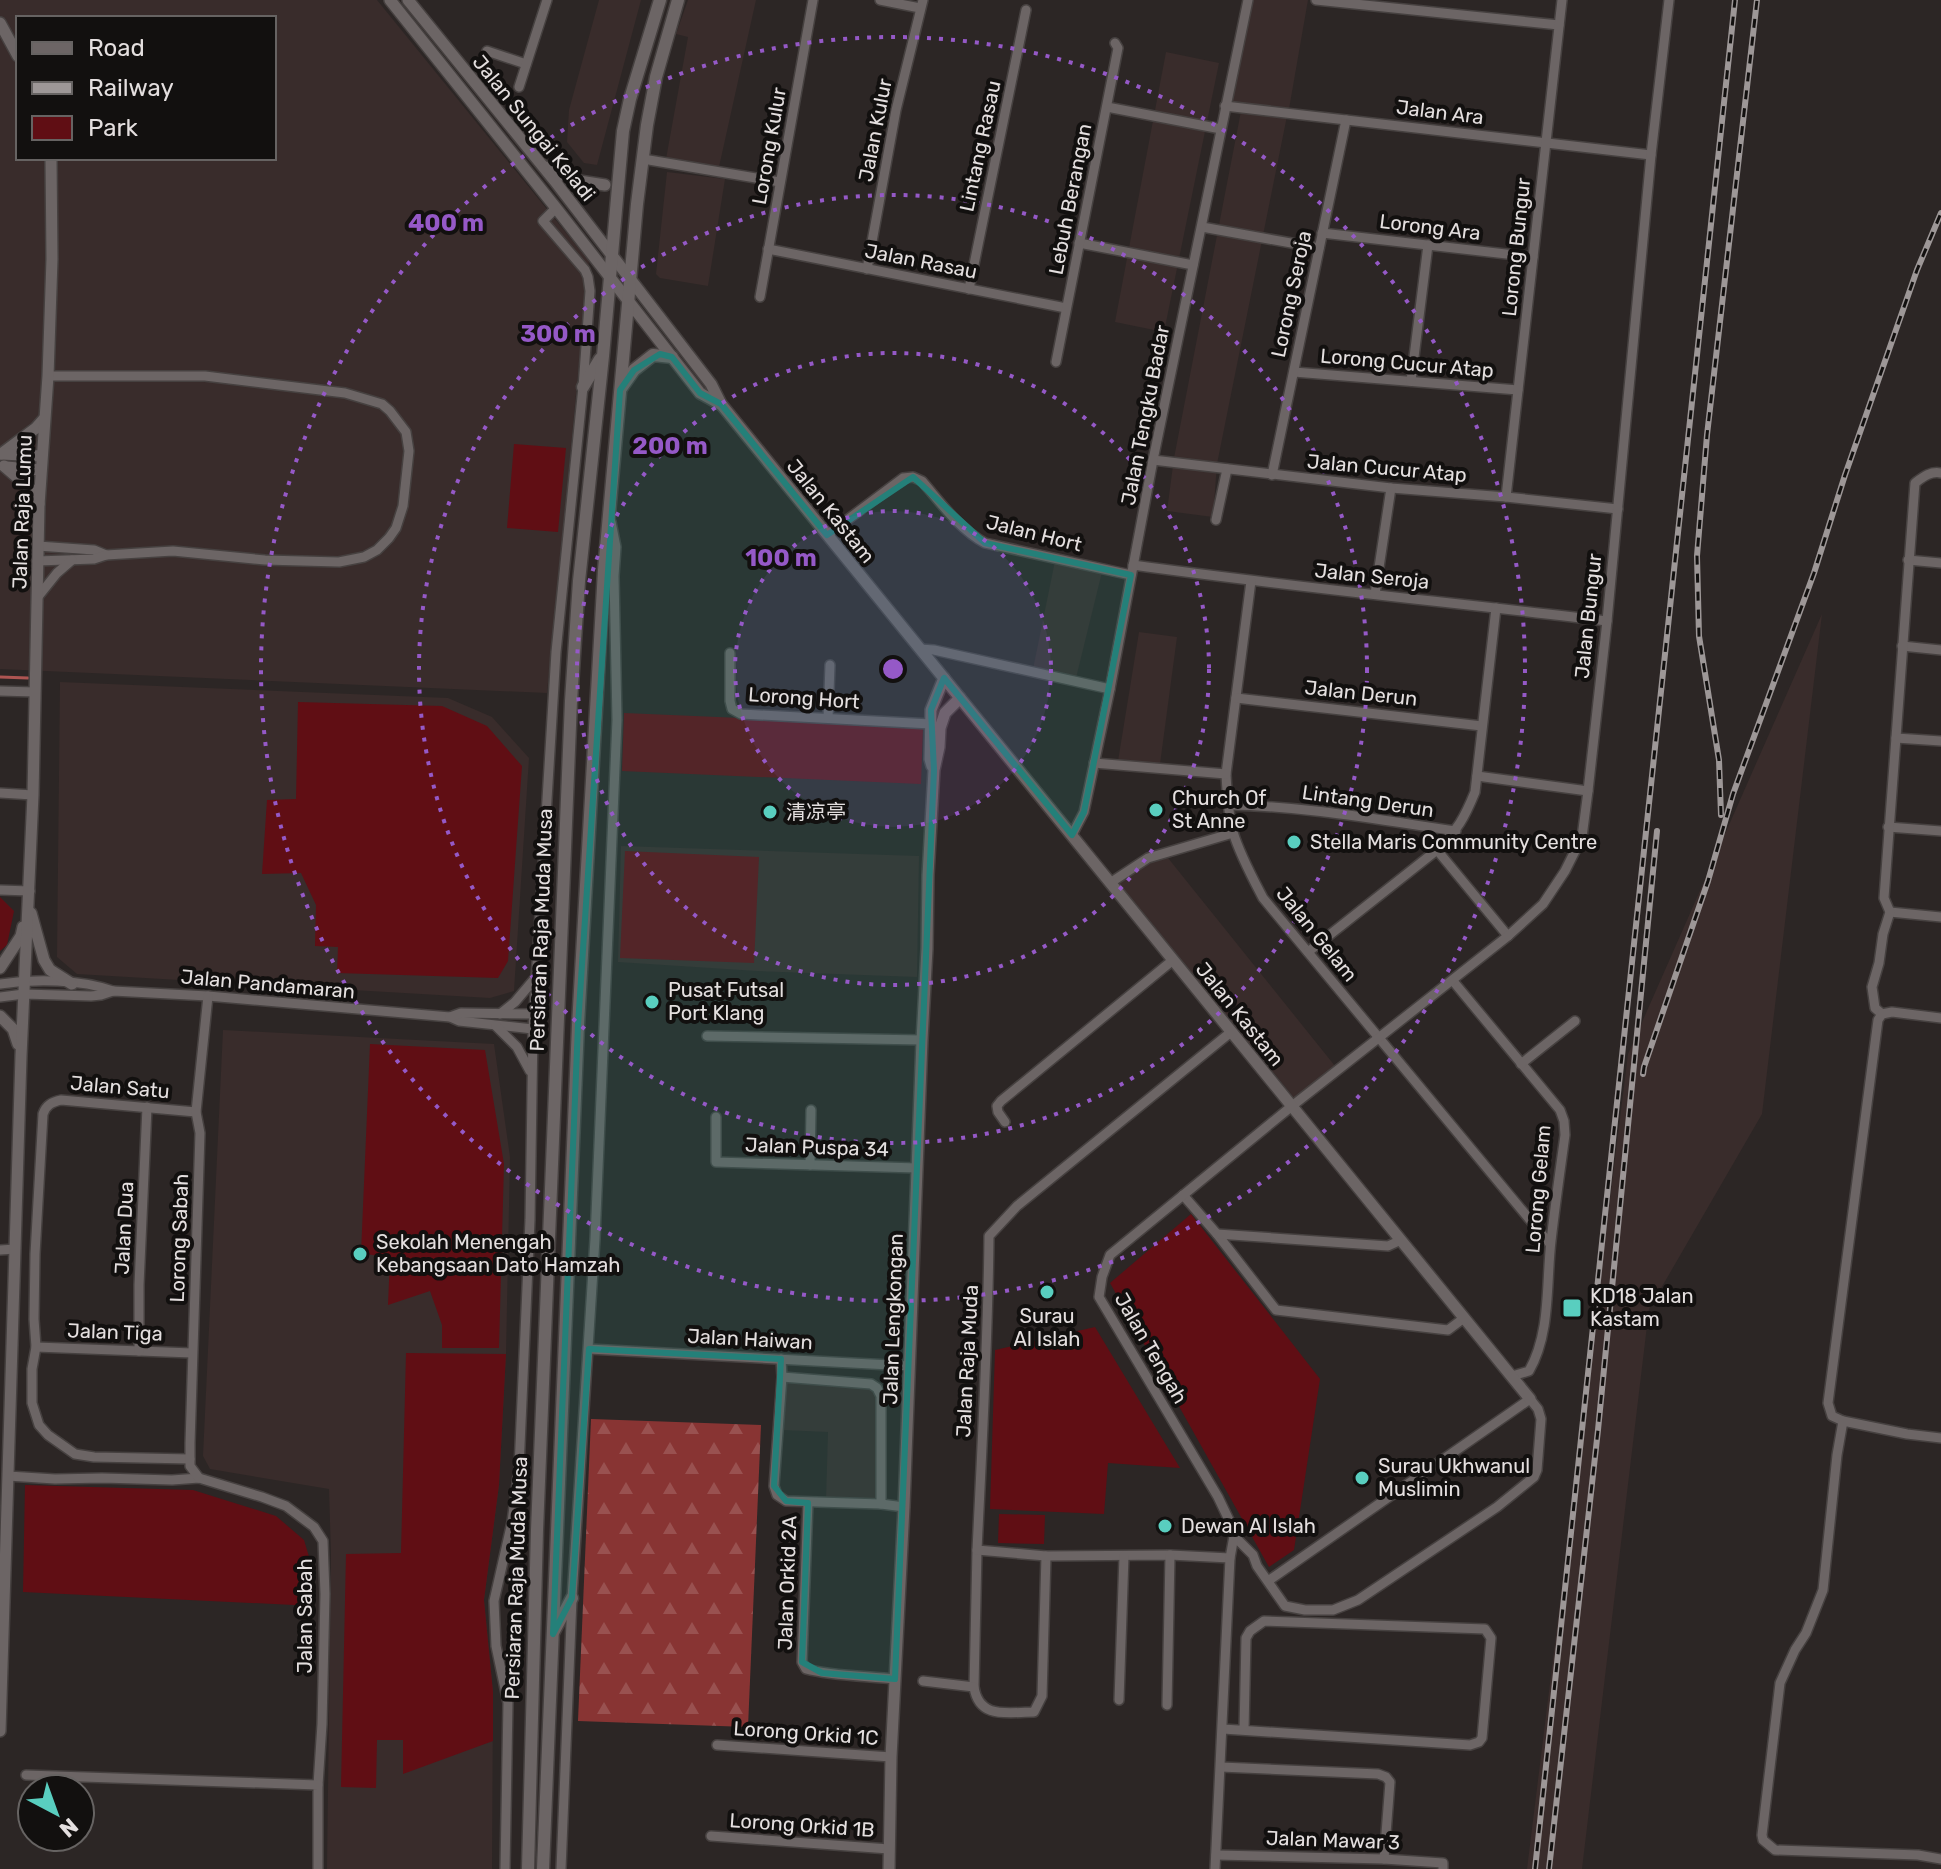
<svg xmlns="http://www.w3.org/2000/svg" width="1941" height="1869" font-family="Rubik,'Noto Sans SC',sans-serif">
<defs>
<pattern id="forest-firs" width="22" height="20" patternUnits="userSpaceOnUse" patternTransform="scale(2)"><rect width="22" height="20" fill="#883433"/><path d="M5 1l3.5 6h-7zM16 11l3.5 6h-7z" fill="#995150"/></pattern>
</defs>
<rect width="100%" height="100%" fill="#2c2625"/>
<!-- built -->
<g fill="#392c2b" fill-rule="evenodd">
<path d="M0,0h377l212,261 -42,432 -547,-24zM18,18h256v140h-256z"/>
<polygon points="599,0 641,0 597,165 584,163 567,142 569,110"/>
<polygon points="688,0 756,0 719,167 666,159 688,37 676,34"/>
<polygon points="1252,0 1308,0 1289,109 1230,103"/>
<polygon points="1166,52 1219,63 1164,332 1115,322"/>
<polygon points="1241,111 1287,116 1217,464 1213,517 1167,511 1174,458"/>
<polygon points="667,172 725,179 708,286 660,278 656,274"/>
<polygon points="1055,561 1102,572 1076,678 1033,669"/>
<polygon points="1822,614 1762,1114 1649,1309 1582,1869 1527,1869 1628,1054"/>
<polygon points="1139,632 1177,637 1160,764 1118,761"/>
<polygon points="60,682 448,698 492,717 529,758 514,991 490,998 77,974 57,957"/>
<polygon points="621,846 919,856 917,977 757,971 618,962"/>
<polygon points="1168,858 1335,1066 1294,1098 1118,882 1149,863"/>
<polygon points="223,1030 494,1044 510,1157 506,1354 499,1485 484,1600 493,1692 492,1869 327,1869 331,1554 329,1489 210,1469 203,1456"/>
<polygon points="786,1381 869,1387 875,1391 877,1397 879,1500 826,1500 828,1432 782,1430"/>
</g>
<!-- green -->
<g fill="#600e14">
<polygon points="514,444 566,448 558,532 507,528"/>
<polygon points="298,702 442,706 487,726 522,766 508,961 498,978 337,973 338,947 315,946 316,905 301,873 262,874 267,800 296,799"/>
<polygon points="624,713 923,726 921,784 622,771"/>
<polygon points="625,851 759,857 754,963 620,958"/>
<polygon points="0,897 14,911 7,945 0,951"/>
<polygon points="370,1044 485,1050 504,1164 499,1348 442,1348 442,1325 430,1291 388,1305 390,1258 361,1253"/>
<polygon points="1191,1214 1320,1379 1294,1550 1269,1567 1110,1283"/>
<polygon points="1095,1327 1180,1468 1108,1463 1104,1514 990,1509 995,1350"/>
<polygon points="406,1353 506,1354 499,1485 484,1600 493,1692 493,1741 403,1774 403,1740 377,1740 376,1788 341,1787 346,1554 401,1553"/>
<polygon points="25,1485 193,1490 276,1516 304,1540 313,1570 314,1606 23,1592"/>
<polygon points="999,1514 1045,1515 1044,1544 998,1543"/>
</g>
<!-- forest -->
<polygon fill="url(#forest-firs)" points="591,1419 761,1425 748,1727 578,1721"/>
<g fill="none" stroke-linecap="round" stroke-linejoin="round">
<!-- stream -->
<polyline stroke="#ad5552" stroke-width="3" points="0,677 28,678"/>
<!-- minor casing -->
<g stroke="#464140" stroke-width="12">
<g id="minor">
<polyline points="880,0 920,8"/>
<polyline points="1316,0 1559,25"/>
<polyline points="487,51 526,64"/>
<polyline points="519,87 547,0"/>
<polyline points="1225,106 1651,155"/>
<polyline points="1107,107 1221,129"/>
<polyline points="643,159 780,182"/>
<polyline points="1202,227 1319,248"/>
<polyline points="1322,233 1533,257"/>
<polyline points="1079,243 1193,265"/>
<polyline points="768,249 1066,308"/>
<polyline points="867,269 896,110 923,0"/>
<polyline points="969,289 1026,10"/>
<polyline points="760,297 813,0"/>
<polyline points="1056,362 1118,48 1115,43"/>
<polyline points="1294,372 1518,390"/>
<polyline points="1411,381 1428,245"/>
<polyline points="1153,460 1391,488 1506,497 1618,509"/>
<polyline points="1272,475 1346,120"/>
<polyline points="1506,497 1562,0"/>
<polyline points="1216,520 1227,469"/>
<path d="M827,535l76,-57 10,-1 9,4c19,22 37,48 63,62l146,32"/>
<polyline points="38,546 94,550 106,555"/>
<polyline points="1908,560 1941,563"/>
<polyline points="37,561 94,559 106,555 173,551 265,560 339,562 364,557 377,550 389,538 396,528 403,506 409,451 406,432 390,411 382,404 345,393 205,376 48,376"/>
<path d="M1133,565c158,22 316,37 474,56"/>
<path d="M1251,581l-25,193c1,20 2,39 7,58 7,23 19,45 30,66l287,346"/>
<polyline points="1375,594 1391,488"/>
<polyline points="37,598 57,573 72,560"/>
<polyline points="1902,646 1941,650"/>
<polyline points="920,649 934,650 1110,689"/>
<polyline points="730,653 730,701 732,709 741,714 931,724"/>
<polyline points="0,691 35,692"/>
<polyline points="1236,698 1482,726"/>
<polyline points="828,718 830,665"/>
<polyline points="1896,738 1941,741"/>
<polyline points="1094,763 1226,774"/>
<polyline points="1477,776 1588,791"/>
<polyline points="0,793 33,795"/>
<path d="M1228,805c76,1 152,15 228,26"/>
<polyline points="1888,827 1941,831"/>
<polyline points="1072,835 1084,812 1110,689 1153,460 1248,0"/>
<polyline points="1437,850 1508,936"/>
<polyline points="1110,883 1148,858 1233,833"/>
<polyline points="0,890 30,891"/>
<polyline points="1890,912 1941,917"/>
<path d="M1308,952l129,-102c21,-21 27,-31 38,-58l21,-184"/>
<path d="M1453,981l107,129 4,11 1,14c-5,36 -10,71 -14,106 -5,42 0,92 -22,130l-17,5"/>
<path d="M0,984c34,-5 81,-5 113,7"/>
<polyline points="0,997 24,994 91,996 101,995 113,991 208,996 450,1017 459,1021 533,1029"/>
<polyline points="500,1014 515,1002 537,976"/>
<path d="M1882,1014l-7,-6 -3,-21 7,-24 4,-29 7,-22 -6,-14 31,-415c8,-6 15,-12 26,-10"/>
<polyline points="450,1017 461,1013 534,1014"/>
<polyline points="496,1026 517,1047 530,1071"/>
<polyline points="707,1036 922,1040"/>
<polyline points="1521,1064 1575,1021"/>
<polyline points="716,1117 716,1162 917,1168"/>
<polyline points="1005,1122 998,1112 997,1106 1001,1101 1173,960"/>
<polyline points="810,1165 811,1110"/>
<polyline points="1183,1195 1217,1234 1276,1310 1448,1330 1464,1318"/>
<polyline points="1217,1234 1388,1246 1401,1240"/>
<polyline points="0,1250 15,1249"/>
<polyline points="36,1347 192,1353"/>
<polyline points="589,1349 909,1366"/>
<polyline points="139,1351 139,1285 147,1107"/>
<polyline points="781,1359 782,1377 774,1486 777,1495 786,1501 881,1504 904,1507"/>
<polyline points="782,1377 871,1384 877,1388 881,1396 881,1504"/>
<polyline points="1843,1421 1832,1416 1828,1403 1878,1020 1882,1014 1892,1012 1941,1018"/>
<polyline points="1941,1438 1907,1434 1843,1421 1837,1455 1823,1590 1806,1633 1795,1650 1780,1683 1762,1835 1763,1840 1775,1850 1918,1855 1941,1859"/>
<path d="M190,1459l-96,-2 -19,-3 -27,-19 -9,-10 -7,-22v-34l4,-22 -2,-28 1,-65 8,-140c3,-9 9,-12 18,-14l135,12"/>
<polyline points="8,1476 55,1479 102,1478 172,1480 199,1478 262,1497 286,1506 314,1527 323,1541 325,1594 322,1724 318,1785"/>
<polyline points="199,1478 190,1466 190,1443 200,1133 196,1112 208,996"/>
<path d="M808,1503l-6,159 4,7c26,7 61,7 89,10"/>
<polyline points="1234,1536 1253,1555 1257,1566 1285,1606 1305,1610 1333,1610 1358,1600 1497,1507 1534,1477 1537,1470 1541,1419 1538,1409 1530,1399 1268,1581"/>
<path d="M977,1550l-3,137c5,33 34,25 60,25l8,-16 4,-140"/>
<path d="M1230,1558l-60,-3 -124,1 -69,-6c5,-104 11,-209 12,-314l28,-30 214,-174"/>
<polyline points="923,1681 974,1687"/>
<polyline points="1119,1700 1124,1556"/>
<polyline points="1167,1705 1170,1555"/>
<polyline points="1223,1729 1470,1745 1479,1742 1482,1738 1491,1638 1485,1629 1264,1621 1250,1631 1246,1638 1244,1730"/>
<polyline points="717,1745 891,1757"/>
<polyline points="1221,1767 1378,1774 1386,1777 1390,1782 1384,1859"/>
<polyline points="26,1775 318,1785 318,1869"/>
<polyline points="711,1836 889,1849"/>
<polyline points="1216,1855 1384,1859 1443,1863 1443,1869"/>
<polyline points="505,1869 508,1703 496,1646 494,1601 512,1522 519,1468 530,1220 533,1029 556,652 583,387 590,291 588,277 585,270 543,221 556,208"/>
<polyline points="561,1869 572,1598 595,1239 617,720 614,576 616,547 611,522"/>
<polyline points="1215,1869 1230,1558 1234,1536 1229,1520 1218,1497 1099,1297 1102,1277 1110,1255 1292,1106 1508,936 1543,904 1565,871 1582,837 1588,791 1607,621 1651,155 1669,0"/>
</g>
</g>
<!-- tertiary casing -->
<g stroke="#464140" stroke-width="14">
<g id="tertiary">
<polyline points="390,0 556,208 700,393 720,404"/>
<polyline points="408,0 554,180 711,384 721,404 1530,1399"/>
<polyline points="0,23 18,56"/>
<polyline points="545,167 573,180 605,185"/>
<polyline points="1,454 36,428 44,419"/>
<polyline points="2,454 41,456"/>
<polyline points="4,466 32,490 39,504"/>
<polyline points="6,467 41,470"/>
<polyline points="932,766 930,759 931,710 944,678"/>
<polyline points="31,913 44,960 50,970 72,984"/>
<polyline points="0,968 21,936 23,927"/>
<polyline points="0,1016 13,1029 18,1044"/>
<polyline points="0,1731 21,1056 33,795 39,505 48,376 52,259 51,158"/>
<polyline points="889,1869 891,1757 904,1507 922,1040 927,949 928,875 934,770 939,747 940,728 945,713 960,698"/>
</g>
</g>
<!-- secondary casing -->
<g stroke="#464140" stroke-width="15">
<g id="secondary">
<polyline points="583,387 600,359"/>
<polyline points="622,387 634,370 653,355 672,357"/>
<polyline points="554,1631 572,1598"/>
<polyline points="528,1869 537,1530 571,701 579,581 603,356 623,131 630,99 660,0"/>
<polyline points="543,1869 578,1025 604,570 637,204 647,125 656,77 678,0"/>
</g>
</g>
<!-- minor -->
<use href="#minor" stroke="#6c6565" stroke-width="9"/>
<!-- tertiary -->
<use href="#tertiary" stroke="#6c6565" stroke-width="11"/>
<!-- secondary -->
<use href="#secondary" stroke="#6c6565" stroke-width="12"/>
<!-- rail casing -->
<g stroke="#9d9797" stroke-width="6">
<g id="rail">
<polyline points="1721,815 1719,760 1699,636 1697,556 1707,435 1757,0"/>
<polyline points="1643,1074 1644,1067 1708,881 1733,794 1814,573 1845,475 1917,270 1941,213"/>
<polyline points="1535,1869 1735,0"/>
<polyline points="1549,1869 1598,1430 1657,831"/>
</g>
</g>
<!-- rail -->
<use href="#rail" stroke="#12100f" stroke-width="3" stroke-dasharray="9" stroke-linecap="butt"/>
</g>
<!-- marked area -->
<path fill="#248079" fill-opacity="0.2" stroke="#248079" stroke-width="6" stroke-linejoin="round" d="M660,354l12,3 28,36 21,11 106,131 86,-58 72,66 146,32 -47,237 -12,23 -128,-157 -13,32 3,60 -39,909 -73,-6 -20,-11 6,-159 -22,-2 -12,-15 7,-127 -192,-10 -17,249 -19,36 25,-609 42,-635 14,-20z"/>
<!-- distance rings -->
<circle cx="893" cy="669" r="158" fill="#9559c7" fill-opacity=".12"/>
<g fill="none" stroke="#9559c7" stroke-width="4" stroke-dasharray="4 8">
<circle cx="893" cy="669" r="158"/>
<circle cx="893" cy="669" r="316"/>
<circle cx="893" cy="669" r="474"/>
<circle cx="893" cy="669" r="632"/>
</g>
<!-- markers -->
<g fill="#59cebf" stroke="#12100f" stroke-width="3">
<circle cx="1156" cy="810" r="8"/>
<circle cx="770" cy="812" r="8"/>
<circle cx="1294" cy="842" r="8"/>
<circle cx="652" cy="1002" r="8"/>
<circle cx="360" cy="1254" r="8"/>
<circle cx="1047" cy="1292" r="8"/>
<rect x="1562" y="1298" width="20" height="20" rx="4"/>
<circle cx="1362" cy="1478" r="8"/>
<circle cx="1165" cy="1526" r="8"/>
</g>
<g text-anchor="middle" dominant-baseline="central" stroke-width="8" stroke-linejoin="round" paint-order="stroke">
<!-- street labels -->
<g font-size="20" fill="#e4dfdf" stroke="#12100f">
<text transform="translate(1440 112) rotate(7)">Jalan Ara</text>
<text transform="translate(534 128) rotate(51)">Jalan Sungai Keladi</text>
<text transform="translate(875 130) rotate(-79)">Jalan Kulur</text>
<text transform="translate(769 146) rotate(-80)">Lorong Kulur</text>
<text transform="translate(980 146) rotate(-78)">Lintang Rasau</text>
<text transform="translate(1070 199) rotate(-79)">Lebuh Berangan</text>
<text transform="translate(1430 227) rotate(7)">Lorong Ara</text>
<text transform="translate(1516 247) rotate(-84)">Lorong Bungur</text>
<text transform="translate(921 261) rotate(11)">Jalan Rasau</text>
<text transform="translate(1291 294) rotate(-78)">Lorong Seroja</text>
<text transform="translate(1407 363) rotate(5)">Lorong Cucur Atap</text>
<text transform="translate(1145 415) rotate(-79)">Jalan Tengku Badar</text>
<text transform="translate(1387 468) rotate(5)">Jalan Cucur Atap</text>
<text transform="translate(831 511) rotate(51)">Jalan Kastam</text>
<text transform="translate(22 512) rotate(-88)">Jalan Raja Lumu</text>
<text transform="translate(1034 533) rotate(14)">Jalan Hort</text>
<text transform="translate(1372 576) rotate(6)">Jalan Seroja</text>
<text transform="translate(1588 616) rotate(-84)">Jalan Bungur</text>
<text transform="translate(1361 693) rotate(6)">Jalan Derun</text>
<text transform="translate(804 698) rotate(4)">Lorong Hort</text>
<text transform="translate(1368 801) rotate(8)">Lintang Derun</text>
<text transform="translate(541 930) rotate(-88)">Persiaran Raja Muda Musa</text>
<text transform="translate(1317 934) rotate(51)">Jalan Gelam</text>
<text transform="translate(268 984) rotate(5)">Jalan Pandamaran</text>
<text transform="translate(1240 1014) rotate(51)">Jalan Kastam</text>
<text transform="translate(120 1087) rotate(5)">Jalan Satu</text>
<text transform="translate(817 1147) rotate(2)">Jalan Puspa 34</text>
<text transform="translate(1538 1189) rotate(-85)">Lorong Gelam</text>
<text transform="translate(124 1228) rotate(-87)">Jalan Dua</text>
<text transform="translate(179 1238) rotate(-88)">Lorong Sabah</text>
<text transform="translate(893 1319) rotate(-88)">Jalan Lengkongan</text>
<text transform="translate(115 1332) rotate(2)">Jalan Tiga</text>
<text transform="translate(750 1339) rotate(3)">Jalan Haiwan</text>
<text transform="translate(1151 1348) rotate(60)">Jalan Tengah</text>
<text transform="translate(967 1361) rotate(-87)">Jalan Raja Muda</text>
<text transform="translate(516 1578) rotate(-88)">Persiaran Raja Muda Musa</text>
<text transform="translate(787 1583) rotate(-88)">Jalan Orkid 2A</text>
<text transform="translate(305 1616) rotate(-90)">Jalan Sabah</text>
<text transform="translate(806 1733) rotate(4)">Lorong Orkid 1C</text>
<text transform="translate(802 1825) rotate(4)">Lorong Orkid 1B</text>
<text transform="translate(1333 1840) rotate(2)">Jalan Mawar 3</text>
</g>
<!-- poi labels -->
<g font-size="20" fill="#e4dfdf" stroke="#12100f" text-anchor="start">
<text x="1172" y="798">Church Of<tspan x="1172" dy="23">St Anne</tspan></text>
<text x="786" y="812">清凉亭</text>
<text x="1310" y="842">Stella Maris Community Centre</text>
<text x="668" y="990">Pusat Futsal<tspan x="668" dy="23">Port Klang</tspan></text>
<text x="376" y="1242">Sekolah Menengah<tspan x="376" dy="23">Kebangsaan Dato Hamzah</tspan></text>
<text x="1590" y="1296">KD18 Jalan<tspan x="1590" dy="23">Kastam</tspan></text>
<text x="1047" y="1316" text-anchor="middle">Surau<tspan x="1047" dy="23">Al Islah</tspan></text>
<text x="1378" y="1466">Surau Ukhwanul<tspan x="1378" dy="23">Muslimin</tspan></text>
<text x="1181" y="1526">Dewan Al Islah</text>
</g>
</g>
<circle cx="893" cy="669" r="12" fill="#9559c7" stroke="#12100f" stroke-width="4"/>
<g font-size="24" text-anchor="middle" font-weight="bold" fill="#9559c7" stroke="#12100f" stroke-width="8" stroke-linejoin="round" paint-order="stroke">
<text x="446" y="231">400 m</text>
<text x="558" y="342">300 m</text>
<text x="670" y="454">200 m</text>
<text x="781" y="566">100 m</text>
</g>
<!-- legend -->
<rect x="16" y="16" width="260" height="144" fill="#12100f" stroke="#666362" stroke-width="2"/>
<rect x="32" y="42" width="40" height="12" fill="#6c6565" stroke="#666362" stroke-width="2"/>
<text x="88" y="56" font-size="24" fill="#e4dfdf">Road</text>
<rect x="32" y="82" width="40" height="12" fill="#9d9797" stroke="#666362" stroke-width="2"/>
<text x="88" y="96" font-size="24" fill="#e4dfdf">Railway</text>
<rect x="32" y="116" width="40" height="24" fill="#600e14" stroke="#666362" stroke-width="2"/>
<text x="88" y="136" font-size="24" fill="#e4dfdf">Park</text>
<!-- north arrow -->
<g transform="translate(56 1813) rotate(139)"><circle r="38" fill="#12100f" stroke="#666362" stroke-width="2"/>
<path d="M0-6L14 30L0 20L-14 30Z" fill="#59cebf"/>
<text y="-12" font-size="22" font-weight="bold" text-anchor="middle" fill="#e4dfdf">N</text>
</g>
</svg>
